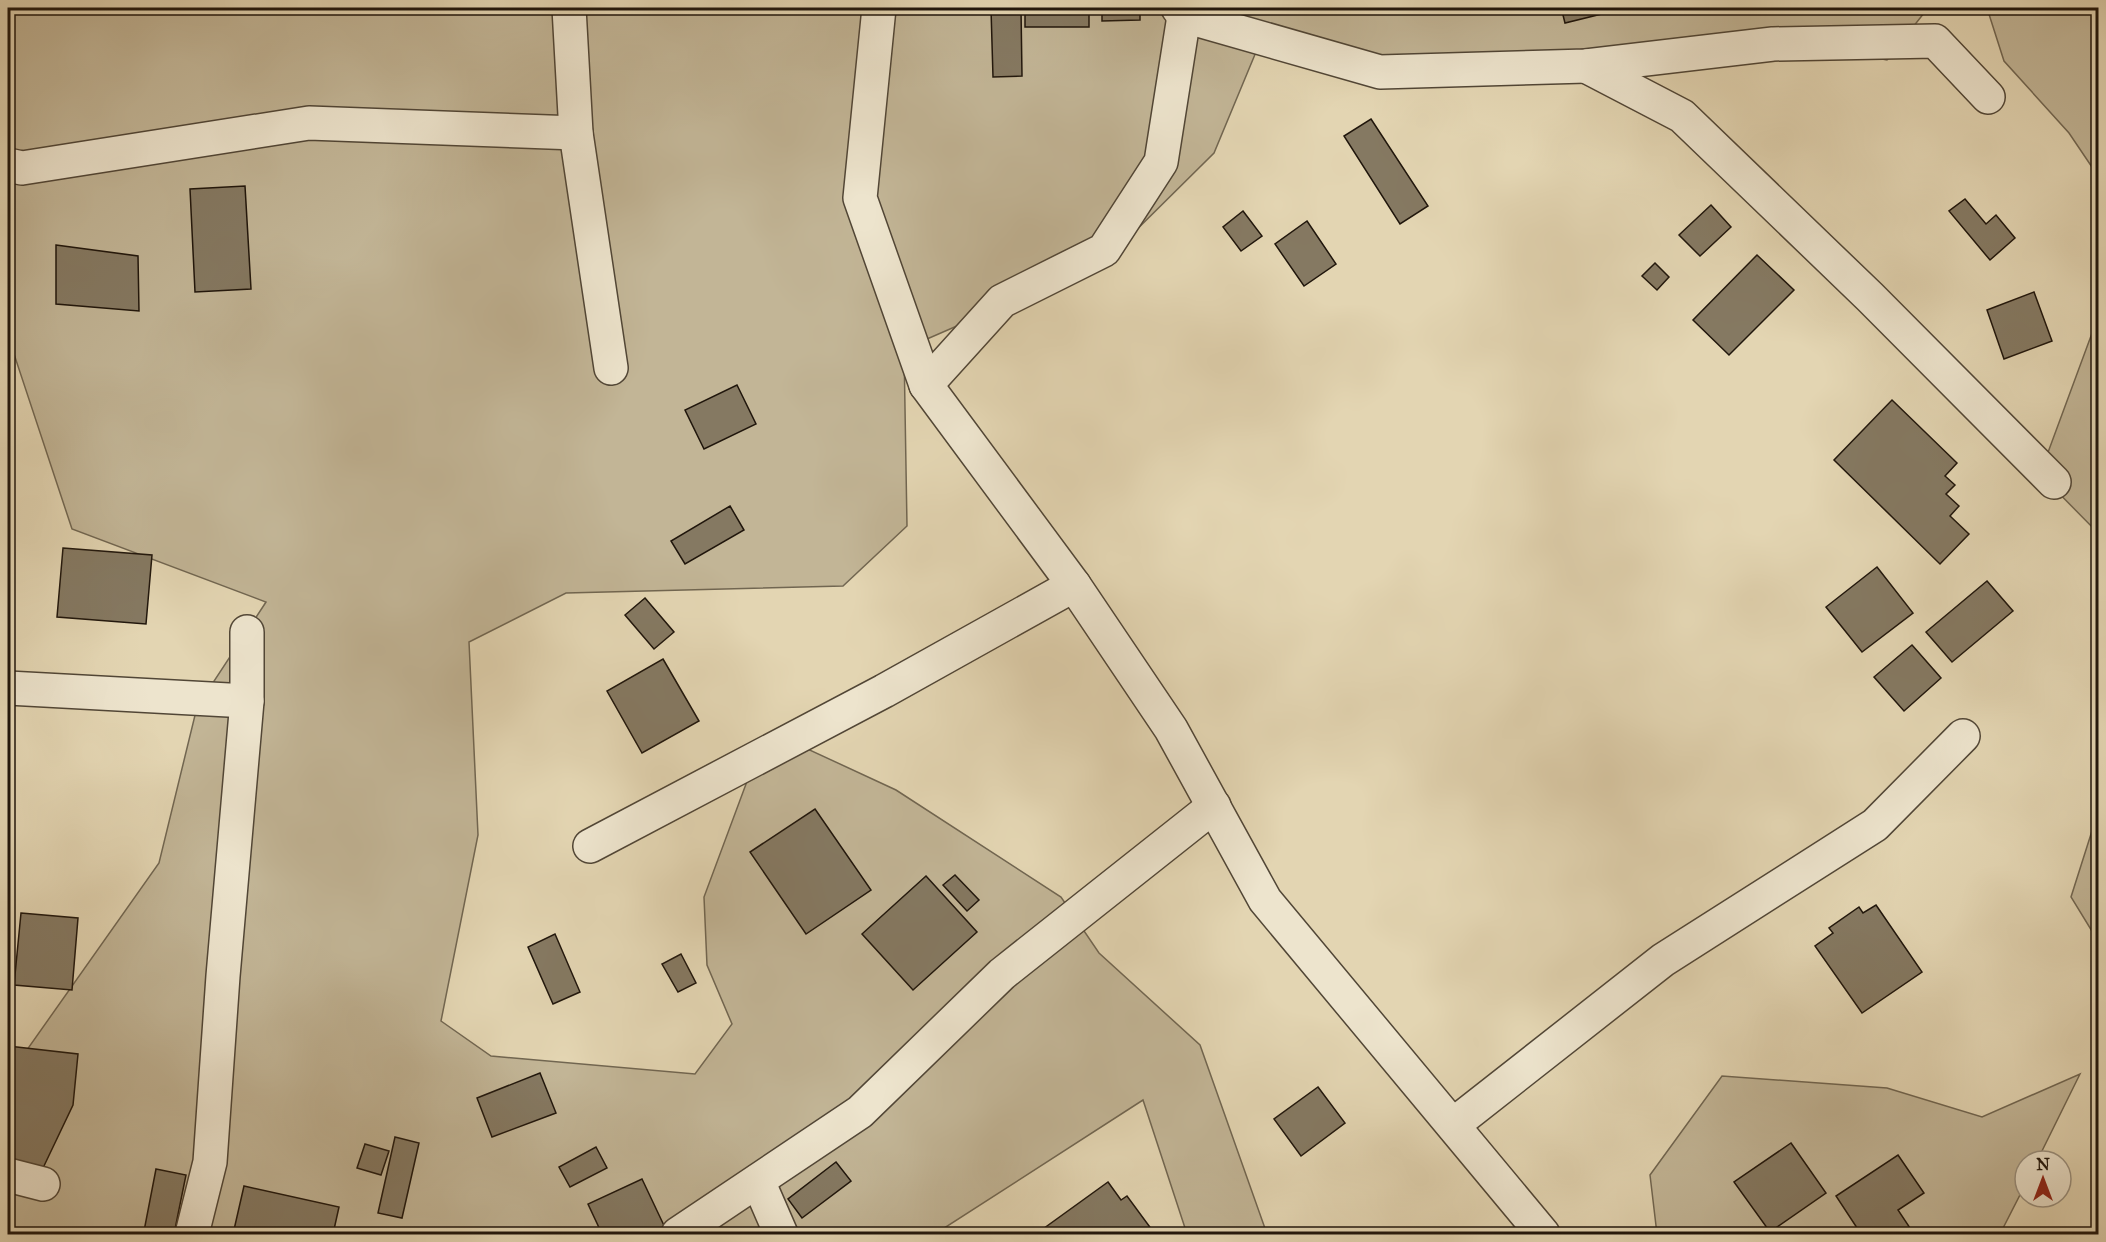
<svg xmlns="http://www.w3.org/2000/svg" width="2106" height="1242" font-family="'IM FELL Great Primer',serif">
<rect width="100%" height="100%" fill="#e3d5b2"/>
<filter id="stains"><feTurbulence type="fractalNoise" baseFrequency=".00333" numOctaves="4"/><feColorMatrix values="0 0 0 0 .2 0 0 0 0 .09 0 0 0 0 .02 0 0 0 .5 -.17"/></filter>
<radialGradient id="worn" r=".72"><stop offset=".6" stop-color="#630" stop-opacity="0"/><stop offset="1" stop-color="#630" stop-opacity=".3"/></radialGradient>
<!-- green -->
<g fill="#c2b596" stroke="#716651" stroke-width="1.5">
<polygon points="8,8 1928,8 1887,60 1820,48 1501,58 1256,52 1214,153 1104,262 904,349 907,526 843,586 566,593 469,642 478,835 441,1021 491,1056 695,1074 732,1024 707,965 704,897 749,776 799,745 896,790 1061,897 1099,953 1200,1045 1267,1234 1187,1234 1143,1100 935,1234 8,1234 8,1091 12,1071 159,863 197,707 266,602 72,529 8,336"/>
<polygon points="1987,8 2098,8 2098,176 2069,133 2004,61"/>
<polygon points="2098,317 2098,533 2040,474"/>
<polygon points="2098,812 2098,941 2071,897"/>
<polygon points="2080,1074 2037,1161 2025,1161 2025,1185 2000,1234 1657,1234 1650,1175 1722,1076 1887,1088 1982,1117"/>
</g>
<!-- building -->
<g fill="#857962" stroke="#20160c" stroke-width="1.5">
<rect x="1025" y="8" width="64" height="19"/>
<polygon points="1102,8 1140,8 1140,20 1102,21"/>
<polygon points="1550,8 1626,8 1565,23 1562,11 1552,14"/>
<polygon points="991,9 1021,9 1022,76 993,77"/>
<polygon points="1371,119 1428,206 1400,224 1344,136"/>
<polygon points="245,186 251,289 195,292 190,189"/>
<polygon points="1965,199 1986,224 1996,215 2015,238 1990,260 1949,211"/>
<polygon points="1711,205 1731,227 1700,256 1679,235"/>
<polygon points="1243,211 1262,236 1241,251 1223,227"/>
<polygon points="1307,221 1336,264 1304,286 1275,244"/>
<polygon points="56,245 138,256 139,311 56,304"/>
<polygon points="1757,255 1794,290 1729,355 1693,320"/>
<polygon points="1655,263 1669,277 1657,290 1642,276"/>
<polygon points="2034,292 2052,341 2004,359 1987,310"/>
<polygon points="737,385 756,424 704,449 685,410"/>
<polygon points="1892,400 1957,463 1945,476 1955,485 1946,494 1959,506 1950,516 1969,534 1940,564 1834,460"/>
<polygon points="730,506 744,530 685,564 671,541"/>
<polygon points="63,548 152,555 146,624 57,617"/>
<polygon points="1877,567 1913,613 1862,652 1826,607"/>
<polygon points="1987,581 2013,611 1952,662 1926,632"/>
<polygon points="645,598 674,632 654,649 625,615"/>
<polygon points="1912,645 1941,678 1904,711 1874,677"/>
<polygon points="663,659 699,721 642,753 607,691"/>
<polygon points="815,809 871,890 806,934 750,852"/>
<polygon points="955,875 979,900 967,911 943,885"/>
<polygon points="926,876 977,932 913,990 862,934"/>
<polygon points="1876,905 1922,972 1862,1013 1815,946 1833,933 1829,928 1859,907 1863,913"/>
<polygon points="21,913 78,918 72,990 14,985"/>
<polygon points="555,934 580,992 553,1004 528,947"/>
<polygon points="681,954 696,983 678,992 662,964"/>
<polygon points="8,1046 78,1054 73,1105 43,1168 8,1163"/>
<polygon points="540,1073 556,1113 492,1137 477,1098"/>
<polygon points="1318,1087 1345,1123 1301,1156 1274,1119"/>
<polygon points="395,1137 419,1143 402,1218 378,1213"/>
<polygon points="1791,1143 1826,1193 1770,1232 1734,1182"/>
<polygon points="365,1144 389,1151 381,1175 357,1168"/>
<polygon points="596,1147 607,1168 570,1187 559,1167"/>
<polygon points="1898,1155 1924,1193 1898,1210 1914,1234 1861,1234 1836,1196"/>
<polygon points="836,1162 851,1181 802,1218 788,1199"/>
<polygon points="156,1169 186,1175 174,1234 144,1231"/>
<polygon points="642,1179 668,1234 602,1234 588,1204"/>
<polygon points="1108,1182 1121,1200 1127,1196 1155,1234 1036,1234"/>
<polygon points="244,1186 339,1207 333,1234 233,1234"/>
</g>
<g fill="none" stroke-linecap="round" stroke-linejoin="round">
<!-- minor casing -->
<g stroke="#514636" stroke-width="36">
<g id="minor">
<polyline points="569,8 576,133 611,368"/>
<polyline points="879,8 860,198 926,385 1074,585 1171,729 1265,900 1543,1234"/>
<polyline points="1178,8 1184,16 1380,72 1586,66 1773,44 1935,41 1988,97"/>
<polyline points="1586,66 1682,116 1870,297 2054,482"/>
<polyline points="8,165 22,168 309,123 576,133"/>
<polyline points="926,385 1002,301 1104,250 1161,162 1184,16"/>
<polyline points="8,688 247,701"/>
<polyline points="590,846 884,691 1074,585"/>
<polyline points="1453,1125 1663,960 1875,825 1963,736"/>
<polyline points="8,1175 43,1184"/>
<polyline points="758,1181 781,1234"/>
<polyline points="192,1234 210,1162 223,976 247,701 247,632"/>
<polyline points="678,1234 860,1112 1002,974 1214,806"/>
</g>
</g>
<!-- minor -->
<use href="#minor" stroke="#ede4cd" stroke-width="33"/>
</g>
<!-- margin -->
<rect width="2106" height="1242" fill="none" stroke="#e3d5b2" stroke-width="30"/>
<rect x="9" y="9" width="2088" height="1224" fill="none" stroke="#20160c" stroke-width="3"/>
<rect x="15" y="15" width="2076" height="1212" fill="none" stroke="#20160c" stroke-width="1.5"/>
<!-- north arrow -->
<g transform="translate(2043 1179)"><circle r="28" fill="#ede4cd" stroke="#9b9280" stroke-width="1.5"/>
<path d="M0-4.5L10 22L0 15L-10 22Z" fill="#8f2418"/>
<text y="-9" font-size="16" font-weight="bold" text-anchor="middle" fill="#20160c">N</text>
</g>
<rect width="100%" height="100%" filter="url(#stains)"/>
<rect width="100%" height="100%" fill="url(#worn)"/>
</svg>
